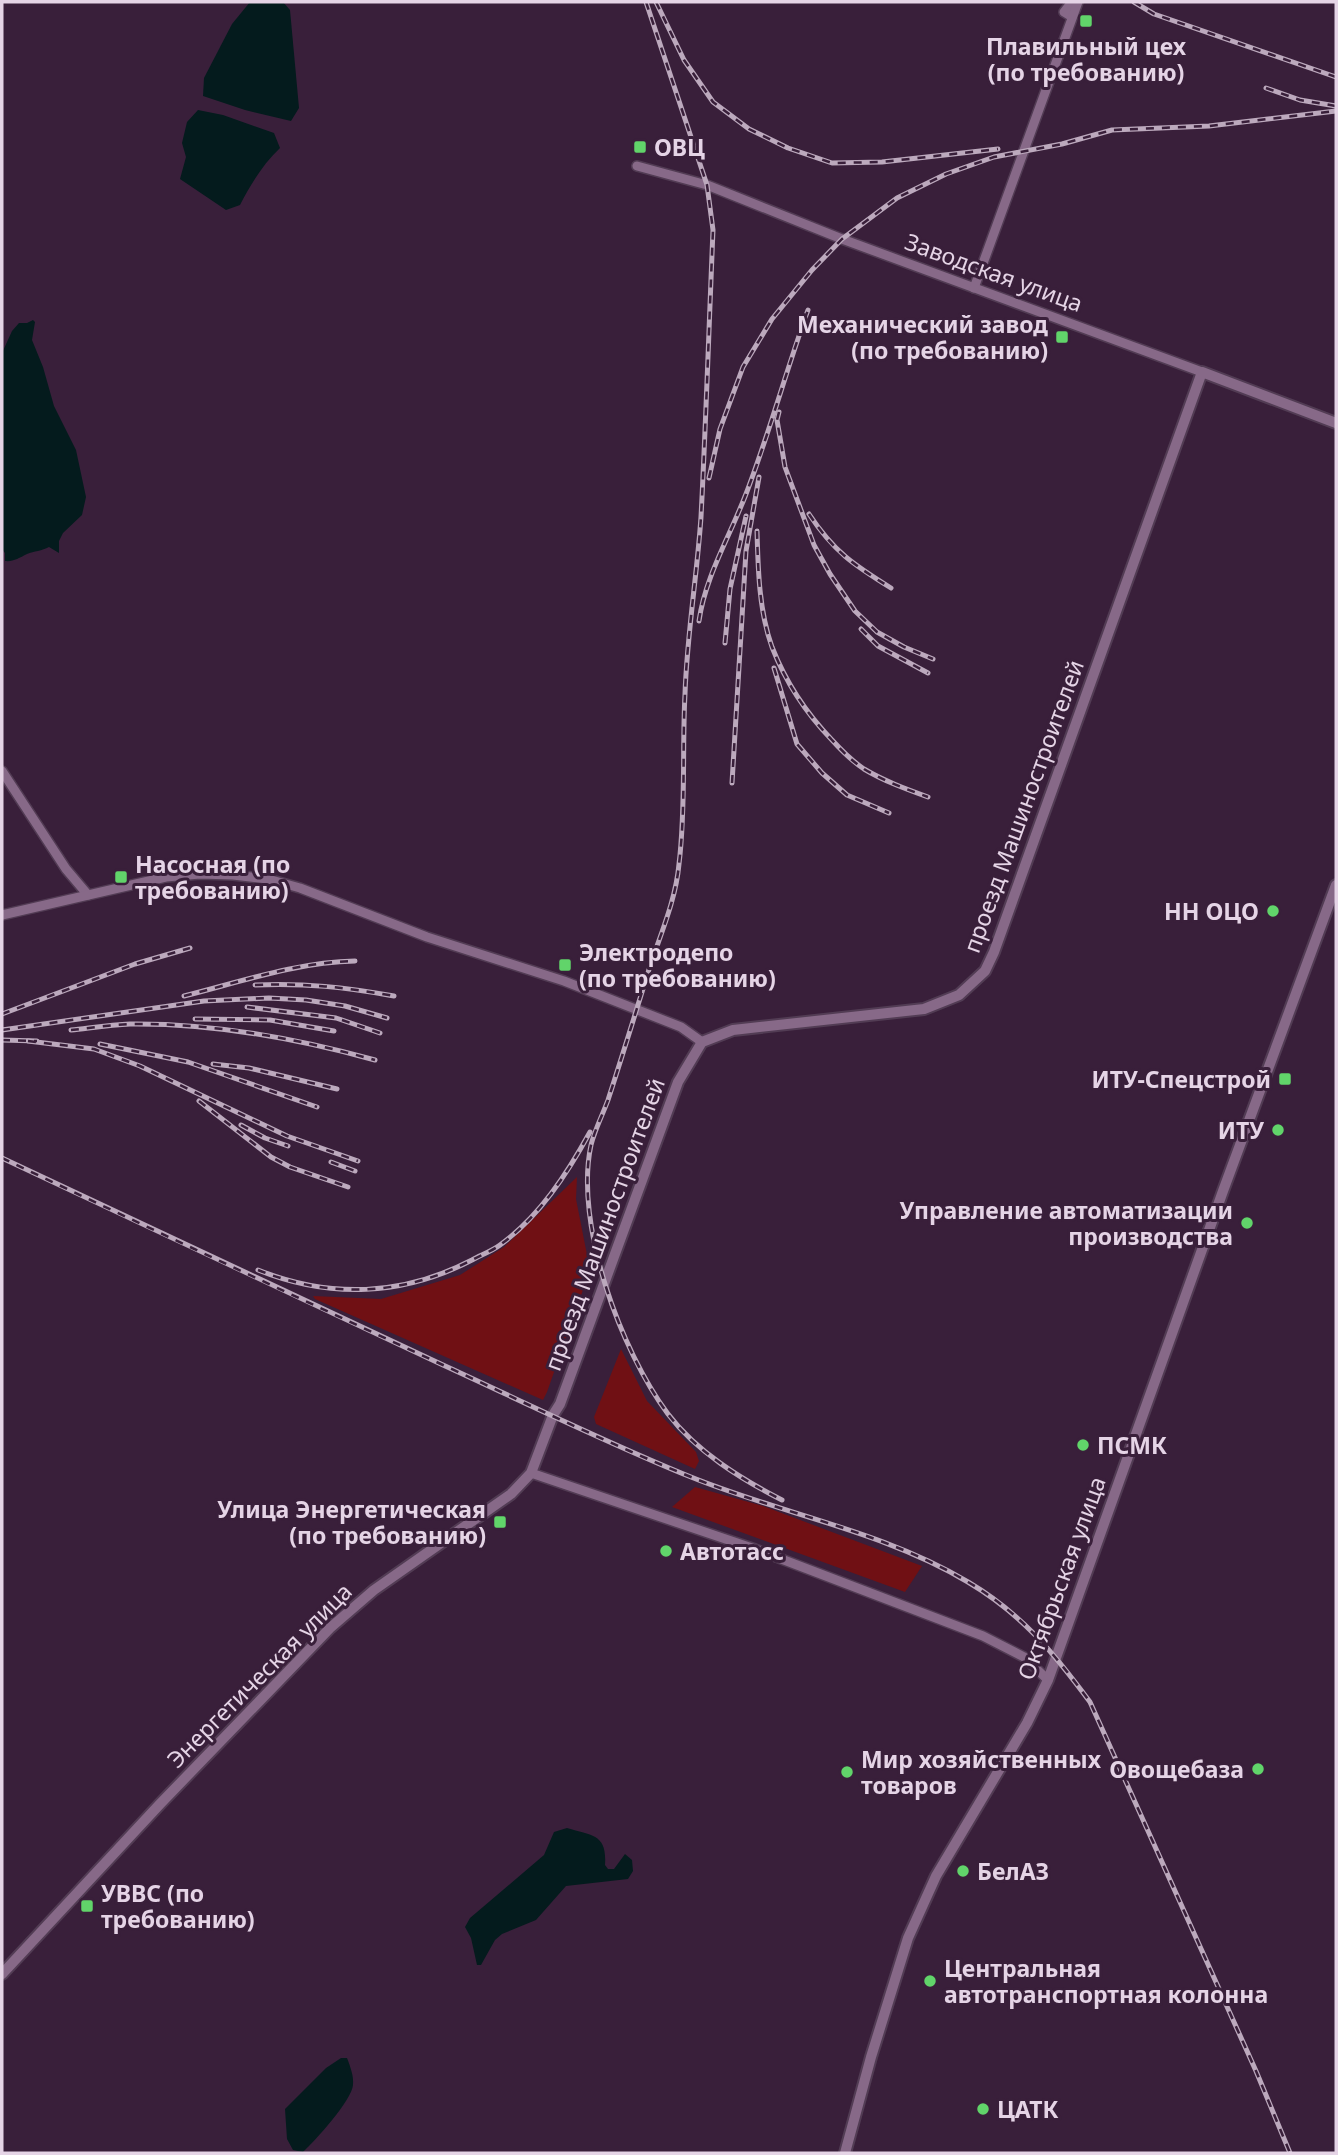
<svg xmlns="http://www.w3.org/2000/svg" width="1338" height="2155" font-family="'Noto Sans',sans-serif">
<rect width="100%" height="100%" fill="#391f3a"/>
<!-- green -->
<g fill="#701014">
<polygon points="577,1177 576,1199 590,1270 547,1392 543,1400 315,1299 313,1296 381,1299 460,1275 504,1247"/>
<polygon points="621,1349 647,1401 696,1452 699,1461 695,1469 596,1424 594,1417"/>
<polygon points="695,1487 763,1506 922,1566 905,1592 672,1507"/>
</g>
<!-- water -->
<g fill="#041b1d">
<polygon points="250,2 283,2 290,10 299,108 291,121 245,110 203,96 204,78 232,24"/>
<path d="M198,110l25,5 51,18 6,15c-17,16 -29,36 -40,57l-14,5 -46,-31 6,-22 -4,-14 5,-21z"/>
<path d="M33,320l2,2 -3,18 11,27 11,39 22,44 10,47 -4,18 -19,18 -4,8v12l-10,-6c-7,4 -15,4 -22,7 -8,4 -14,8 -22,7v-8l-3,-4v-196l10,-22 7,-8h8z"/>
<path d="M567,1828c26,8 40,6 38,37l3,4h6l11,-15 7,6 1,11 -5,8 -62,7 -30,34 -34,14 -7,6 -14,25h-4l-6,-27 -6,-11 5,-9 74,-63 10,-23z"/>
<path d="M341,2058h6c3,8 7,18 6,27 -1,15 -38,56 -50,67l-10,-2 -6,-11 -2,-30 41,-41z"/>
</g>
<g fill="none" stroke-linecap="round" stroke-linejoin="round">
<!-- minor casing -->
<g stroke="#523c54" stroke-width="12">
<g id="minor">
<polyline points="1072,2 1064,12 1072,17"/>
<polyline points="637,166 707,185 842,239 1202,372"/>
<polyline points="974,288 1078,2"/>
<polyline points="2,771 66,869 88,895"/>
<polyline points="2,915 166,877 200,874 233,875 268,879 300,888 427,937 564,981 681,1027 702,1042"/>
<polyline points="531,1473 755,1549 983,1636 1024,1657 1048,1680"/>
</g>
</g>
<!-- tertiary casing -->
<g stroke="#523c54" stroke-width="14">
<g id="tertiary">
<polyline points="2,1974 160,1804 330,1628 374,1590 511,1494 531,1473 553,1415 560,1404 678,1082 702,1042 733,1030 924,1009 959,995 985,971 994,952 1202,372 1336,423"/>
<polyline points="845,2153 871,2057 908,1938 936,1876 1027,1723 1048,1680 1223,1191 1336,885"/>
</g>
</g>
<!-- minor -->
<use href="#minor" stroke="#876988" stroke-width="9"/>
<!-- tertiary -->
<use href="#tertiary" stroke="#876988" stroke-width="10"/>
<!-- rail casing -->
<g stroke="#bca9bd" stroke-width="5">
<g id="rail">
<path d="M646,2l61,183 6,45c-4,95 -7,191 -12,287 -4,59 -14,117 -16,177 -3,56 1,114 -6,170 -3,34 -17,67 -28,99 -14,45 -28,91 -43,137 -5,14 -13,29 -17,45 -17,79 30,206 77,269 29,38 73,65 114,86"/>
<polyline points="656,2 684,60 713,102 749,129 788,148 832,163 882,162 998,149"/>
<polyline points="1134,2 1154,14 1336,77"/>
<polyline points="1266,88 1300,100 1336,106"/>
<polyline points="779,412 777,420 785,467 814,545 830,574 855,611 877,632 904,647 933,659"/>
<polyline points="709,478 720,429 743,367 772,319 812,270 842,239 897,198 946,174 994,157 1062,144 1112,130 1209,126 1336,111"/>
<path d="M809,514c25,38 45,51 82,74"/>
<path d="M757,531c1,38 2,80 15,116 14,36 34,66 60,93 10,11 20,21 32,29 20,12 42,20 64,28"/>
<path d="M699,621c6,-44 31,-85 47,-127 23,-60 40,-123 62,-184"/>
<polyline points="861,629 878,646 928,673"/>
<polyline points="725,643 730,589 746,516"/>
<polyline points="774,668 797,744 822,773 847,795 889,813"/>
<polyline points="732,783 746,551 759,477"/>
<path d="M255,985c51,-2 89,2 139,11"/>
<path d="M184,996c56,-14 113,-34 171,-35"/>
<polyline points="247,1007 336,1018 380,1033"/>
<polyline points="2,1014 135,964 190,948"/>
<polyline points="195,1019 270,1020 334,1031"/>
<polyline points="2,1030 204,1001 269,998 306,1000 345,1006 387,1018"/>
<path d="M71,1030c19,-2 39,-5 59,-6 84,-1 165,14 245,36"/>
<polyline points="2,1040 37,1041"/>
<polyline points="28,1041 94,1049 140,1066 287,1136 358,1161"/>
<polyline points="100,1044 188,1062 317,1107"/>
<polyline points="213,1064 249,1068 337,1089"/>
<polyline points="199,1101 271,1157 290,1167 348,1187"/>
<polyline points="241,1125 265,1138 288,1146"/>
<path d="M2,1158c147,70 294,139 441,207 83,38 164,78 248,112 91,37 192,54 277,105 54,32 85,70 122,120l166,369 34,82"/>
<polyline points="331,1162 355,1171"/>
<path d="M258,1270c72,29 145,26 214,-10 9,-5 20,-9 28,-15 39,-28 67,-71 90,-113"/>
</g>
</g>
<!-- rail -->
<use href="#rail" stroke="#391f3a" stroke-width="2.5" stroke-dasharray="8" stroke-linecap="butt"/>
</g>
<!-- markers -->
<g fill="#61d46a" stroke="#391f3a" stroke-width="2.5">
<rect x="1079" y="14" width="14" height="14" rx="3.5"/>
<rect x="633" y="140" width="14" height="14" rx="3.5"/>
<rect x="1055" y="330" width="14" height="14" rx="3.5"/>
<rect x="114" y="870" width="14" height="14" rx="3.5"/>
<circle cx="1273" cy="911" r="7"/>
<rect x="558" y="958" width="14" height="14" rx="3.5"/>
<rect x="1278" y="1072" width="14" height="14" rx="3.5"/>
<circle cx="1278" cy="1130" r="7"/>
<circle cx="1247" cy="1223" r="7"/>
<circle cx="1083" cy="1445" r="7"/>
<rect x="493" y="1515" width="14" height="14" rx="3.5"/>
<circle cx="666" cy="1551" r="7"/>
<circle cx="1258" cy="1769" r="7"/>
<circle cx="847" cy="1772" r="7"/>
<circle cx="963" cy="1871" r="7"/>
<rect x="80" y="1899" width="14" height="14" rx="3.5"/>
<circle cx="930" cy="1981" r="7"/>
<circle cx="983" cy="2109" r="7"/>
</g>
<g text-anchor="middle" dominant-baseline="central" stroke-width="6" stroke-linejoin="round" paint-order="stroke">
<!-- poi labels -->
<g font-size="23" font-weight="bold" fill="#e5d4e6" stroke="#391f3a" text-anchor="start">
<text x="1086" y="46" text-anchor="middle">Плавильный цех<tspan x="1086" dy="26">(по требованию)</tspan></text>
<text x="654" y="147">ОВЦ</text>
<text x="1048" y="324" text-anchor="end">Механический завод<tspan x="1048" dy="26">(по требованию)</tspan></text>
<text x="135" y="864">Насосная (по<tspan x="135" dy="26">требованию)</tspan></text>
<text x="1259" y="911" text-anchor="end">НН ОЦО</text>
<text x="579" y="952">Электродепо<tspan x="579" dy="26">(по требованию)</tspan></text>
<text x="1271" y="1079" text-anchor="end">ИТУ-Спецстрой</text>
<text x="1264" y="1130" text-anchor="end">ИТУ</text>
<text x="1233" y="1210" text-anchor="end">Управление автоматизации<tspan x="1233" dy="26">производства</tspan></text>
<text x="1097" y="1445">ПСМК</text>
<text x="486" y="1509" text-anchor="end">Улица Энергетическая<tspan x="486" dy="26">(по требованию)</tspan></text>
<text x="680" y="1551">Автотасс</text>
<text x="861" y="1759">Мир хозяйственных<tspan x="861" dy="26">товаров</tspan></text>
<text x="1244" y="1769" text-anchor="end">Овощебаза</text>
<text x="977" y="1871">БелАЗ</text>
<text x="101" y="1893">УВВС (по<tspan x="101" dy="26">требованию)</tspan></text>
<text x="944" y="1968">Центральная<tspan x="944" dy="26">автотранспортная колонна</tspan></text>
<text x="997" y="2109">ЦАТК</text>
</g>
<!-- street labels -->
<g font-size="23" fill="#e5d4e6" stroke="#391f3a">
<text transform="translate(994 272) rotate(20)">Заводская улица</text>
<text transform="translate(1023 806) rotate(-70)">проезд Машиностроителей</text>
<text transform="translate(604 1224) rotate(-70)">проезд Машиностроителей</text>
<text transform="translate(1061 1578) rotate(-70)">Октябрьская улица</text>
<text transform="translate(259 1675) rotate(-45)">Энергетическая улица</text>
</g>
</g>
<!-- border -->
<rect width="1338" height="2155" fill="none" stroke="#e5d4e6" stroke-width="7"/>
</svg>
